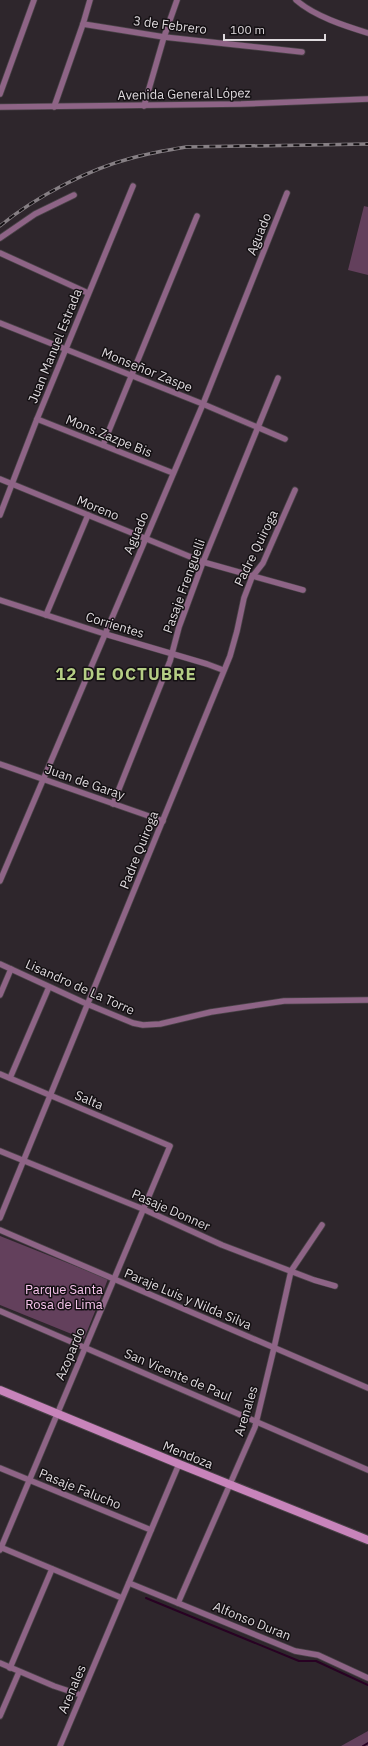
<svg xmlns="http://www.w3.org/2000/svg" width="368" height="1746" font-family="'IBM Plex Sans',sans-serif">
<rect width="100%" height="100%" fill="#2e262c"/>
<!-- green -->
<g fill="#63405c">
<polygon points="364,206 368,207 368,275 348,270"/>
<polygon points="0,1236 108,1279 84,1339 0,1305"/>
<polygon points="368,1731 368,1746 341,1746"/>
</g>
<g fill="none" stroke-linecap="round" stroke-linejoin="round">
<!-- stream -->
<g stroke="#280123" stroke-width="2">
<polyline points="146,1598 299,1661 316,1661 368,1685"/>
<polyline points="363,1746 368,1743"/>
</g>
<!-- street casing -->
<g stroke="#4a4348" stroke-width="7">
<g id="street">
<path d="M296,0c18,16 49,26 72,33"/>
<polyline points="83,24 164,37 302,52"/>
<polyline points="0,94 34,0"/>
<polyline points="144,106 164,37 177,0"/>
<polyline points="0,107 241,104 368,99"/>
<polyline points="54,107 83,24 90,0"/>
<polyline points="0,238 35,214 74,195"/>
<polyline points="0,253 88,293"/>
<polyline points="0,323 203,404 285,439"/>
<polyline points="37,419 173,473"/>
<polyline points="103,445 197,216"/>
<polyline points="0,479 203,562 303,590"/>
<polyline points="0,515 37,419 133,186"/>
<polyline points="0,600 105,634 207,664 223,670"/>
<polyline points="46,615 88,515"/>
<polyline points="0,764 163,821"/>
<polyline points="113,804 170,661 179,627 203,562 278,378"/>
<polyline points="0,881 203,404 287,193"/>
<polyline points="0,964 87,1004 133,1023 143,1025 160,1024 211,1012 284,1001 368,1000"/>
<polyline points="0,995 11,969"/>
<polyline points="0,1074 170,1146 0,1550"/>
<polyline points="10,1078 49,987"/>
<polyline points="0,1151 143,1209 222,1245 314,1280 335,1286"/>
<polyline points="0,1218 230,656 237,631 244,598 252,577 263,563 295,490"/>
<polyline points="0,1230 368,1388"/>
<polyline points="0,1311 368,1470"/>
<polyline points="0,1468 151,1530"/>
<polyline points="0,1547 122,1598"/>
<polyline points="129,1583 295,1651 318,1655 368,1678"/>
<polyline points="178,1603 255,1427 274,1348 291,1271 322,1225"/>
<polyline points="0,1663 54,1686 81,1695"/>
<polyline points="10,1668 52,1569"/>
<polyline points="0,1716 19,1672"/>
<polyline points="60,1746 179,1464"/>
</g>
</g>
<!-- secondary casing -->
<g stroke="#4a4348" stroke-width="10">
<polyline id="secondary" points="0,1390 179,1464 368,1540"/>
</g>
<!-- street -->
<use href="#street" stroke="#8e6486" stroke-width="5.5"/>
<!-- secondary -->
<use href="#secondary" stroke="#c884bb" stroke-width="8"/>
<!-- rail casing -->
<g stroke="#867f84" stroke-width="3.5">
<path id="rail" d="M0,226c35,-29 89,-57 132,-68 18,-5 36,-8 54,-11l182,-3"/>
</g>
<!-- rail -->
<use href="#rail" stroke="#141013" stroke-width="2" stroke-dasharray="6" stroke-linecap="butt"/>
</g>
<g text-anchor="middle" dominant-baseline="central" stroke-width="3" stroke-linejoin="round" paint-order="stroke">
<!-- street labels -->
<g font-size="13" fill="#dfdade" stroke="#141013">
<text transform="translate(170 25) rotate(7)">3 de Febrero</text>
<text transform="translate(184 94) rotate(-1)">Avenida General López</text>
<text transform="translate(259 234) rotate(-68)">Aguado</text>
<text transform="translate(55 346) rotate(-68)">Juan Manuel Estrada</text>
<text transform="translate(147 370) rotate(22)">Monseñor Zaspe</text>
<text transform="translate(109 436) rotate(22)">Mons.Zazpe Bis</text>
<text transform="translate(98 508) rotate(22)">Moreno</text>
<text transform="translate(136 533) rotate(-67)">Aguado</text>
<text transform="translate(256 548) rotate(-64)">Padre Quiroga</text>
<text transform="translate(184 586) rotate(-70)">Pasaje Frenguelli</text>
<text transform="translate(115 625) rotate(17)">Corrientes</text>
<text transform="translate(85 782) rotate(19)">Juan de Garay</text>
<text transform="translate(139 850) rotate(-68)">Padre Quiroga</text>
<text transform="translate(80 987) rotate(24)">Lisandro de La Torre</text>
<text transform="translate(89 1100) rotate(23)">Salta</text>
<text transform="translate(171 1210) rotate(24)">Pasaje Donner</text>
<text transform="translate(188 1299) rotate(23)">Paraje Luis y Nilda Silva</text>
<text transform="translate(70 1354) rotate(-67)">Azopardo</text>
<text transform="translate(178 1375) rotate(23)">San Vicente de Paul</text>
<text transform="translate(246 1411) rotate(-73)">Arenales</text>
<text transform="translate(188 1455) rotate(22)">Mendoza</text>
<text transform="translate(80 1489) rotate(22)">Pasaje Falucho</text>
<text transform="translate(252 1621) rotate(22)">Alfonso Duran</text>
<text transform="translate(72 1689) rotate(-67)">Arenales</text>
</g>
<!-- park labels -->
<g font-size="13" fill="#f8c4ed" stroke="#141013">
<text x="64" y="1289">Parque Santa<tspan x="64" dy="15">Rosa de Lima</tspan></text>
</g>
<!-- district labels -->
<g font-size="17" font-weight="bold" letter-spacing="1" fill="#b5ce85" stroke="#141013">
<text x="126" y="674">12 DE OCTUBRE</text>
</g>
</g>
<!-- scale -->
<path d="M224 34v6h101v-6" fill="none" stroke="#dfdade" stroke-width="2"/>
<text x="230" y="34" font-size="12" fill="#dfdade" stroke="#141013" stroke-width="3" paint-order="stroke">100 m</text>
</svg>
